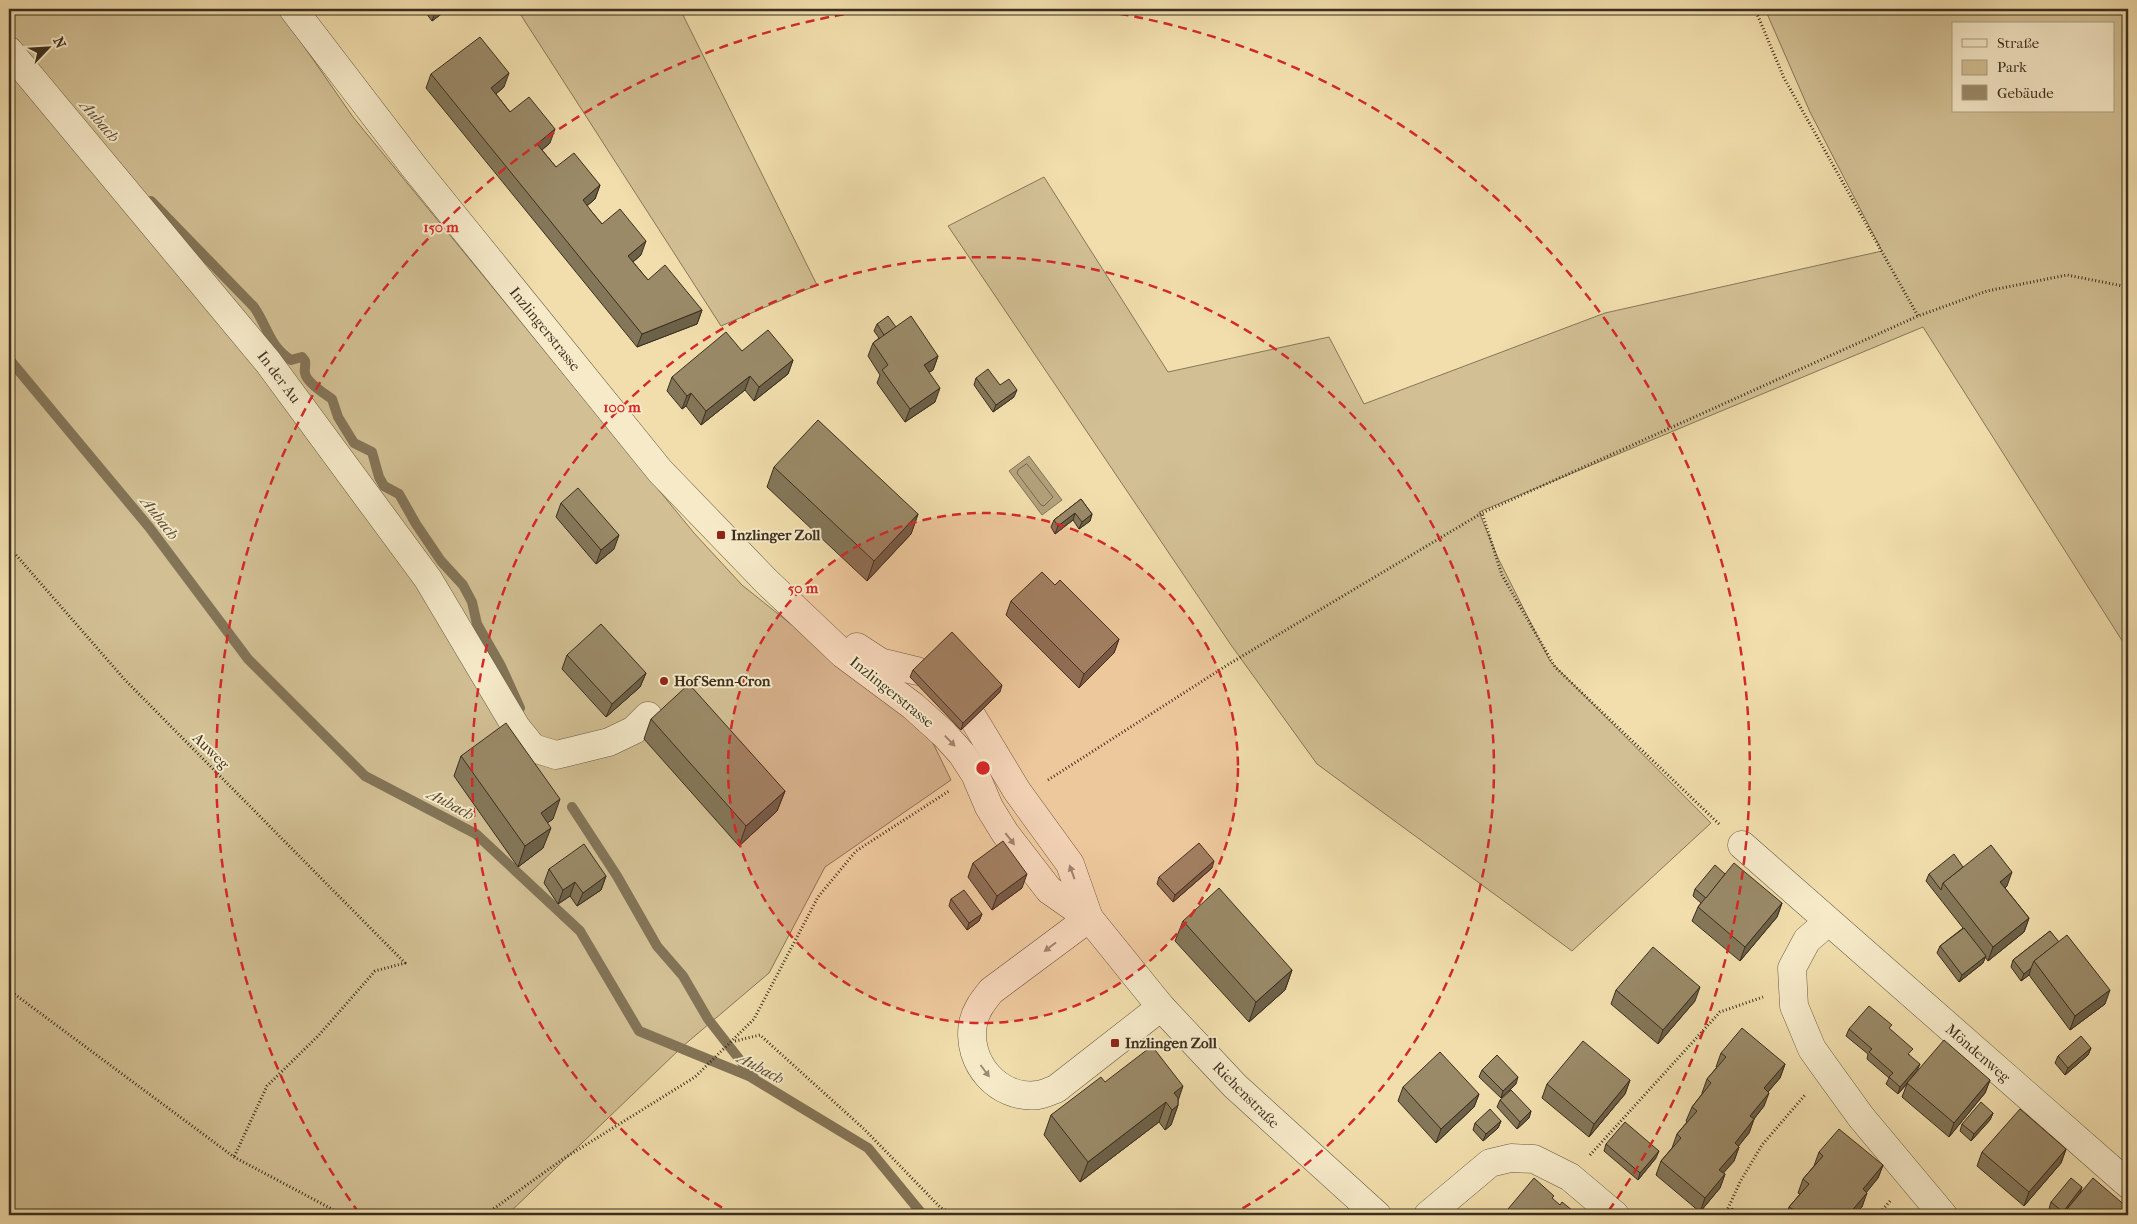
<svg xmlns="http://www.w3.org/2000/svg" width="2137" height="1224" font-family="'IM FELL French Canon',serif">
<rect width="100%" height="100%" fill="#f1deac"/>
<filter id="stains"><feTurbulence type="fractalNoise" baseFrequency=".004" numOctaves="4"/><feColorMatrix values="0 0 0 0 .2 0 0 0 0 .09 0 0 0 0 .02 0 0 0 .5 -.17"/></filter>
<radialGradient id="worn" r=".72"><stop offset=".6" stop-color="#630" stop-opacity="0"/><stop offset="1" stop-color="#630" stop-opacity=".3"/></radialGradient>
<!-- green -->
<g fill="#d2c094" stroke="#86775a" fill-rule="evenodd">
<polygon points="9,9 278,9 353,117 694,533 742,585 929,735 951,780 825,867 769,973 683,1046 507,1215 9,1215"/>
<polygon points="517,9 680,9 817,285 721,326"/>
<path d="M1765,9h363v641l-205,-323 -444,185 19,46 52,103 161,162 -139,128 -255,-187 -86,-119 -283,-419 96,-49 124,195 161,-35 35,67 241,-91 277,-62 -72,-139zM1953,24h160v87h-160z"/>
</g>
<!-- water -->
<polygon fill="#b3a27c" stroke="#837457" points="1029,456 1062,500 1042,515 1009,471"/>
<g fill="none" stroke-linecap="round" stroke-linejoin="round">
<!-- shore -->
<polygon stroke="#77684e" stroke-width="1" points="1027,464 1053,497 1044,506 1041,505 1017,473 1018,470"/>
<!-- stream -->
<g stroke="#837457" stroke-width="10">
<path d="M151,201l103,106c14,20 15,39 37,53l11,-3 3,4c1,5 -1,8 0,12 1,9 20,21 27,26l6,18 16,26 18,9 7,25 5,9 15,8 17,30 25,37 22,24 9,17 5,22 24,42 19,42"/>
<polyline points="9,359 149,527 248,659 365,776 476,834 580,931 639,1031 749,1076 868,1148 923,1215"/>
<polyline points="572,807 617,876 657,946 683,976 708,1019 754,1078"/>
</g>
<!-- minor casing -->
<g stroke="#685a42" stroke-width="29">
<g id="minor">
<polyline points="293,9 414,167 660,471 767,582 843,654 913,706 944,734 962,754 975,774 989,807 1005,833 1049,890 1089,918 1161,1007 1235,1086 1377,1215"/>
<polyline points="9,51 268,362 428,579 516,727 533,748 556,755 609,742 634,730 648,716"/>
<polyline points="857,647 880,662 917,671"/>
<polyline points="973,718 1017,791 1070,864 1089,918"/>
<polyline points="1742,845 2128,1184"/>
<path d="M1089,918l-98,73c-8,10 -16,20 -18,33 -7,38 25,76 65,71 6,-1 12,-4 18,-6l105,-82"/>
<polyline points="1828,922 1807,940 1792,968 1794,1006 1812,1049 1827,1070 1861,1117 1943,1215"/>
<polyline points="1428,1215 1490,1163 1511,1158 1534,1159 1570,1177 1615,1215"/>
</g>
</g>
<!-- path -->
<g stroke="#3b2e1f" stroke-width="3" stroke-dasharray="1 2.5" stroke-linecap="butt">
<polyline points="1755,9 1784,78 1918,316"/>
<polyline points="9,547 125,680 405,963 375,971 319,1035 267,1086 234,1157"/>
<polyline points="1048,780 1229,664 1482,513"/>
<polyline points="1719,824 1555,667 1502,575 1482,513 1918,316 1987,291 2067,275 2128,287"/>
<polyline points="9,990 234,1157 343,1215"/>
<polyline points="735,1041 760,1035 864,1129 941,1208 956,1215"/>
<polyline points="1590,1155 1720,1012 1763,997"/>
<polyline points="485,1215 563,1159 695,1077 754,1019 818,897 856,851 949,791"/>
<polyline points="1725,1215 1740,1182 1762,1145 1805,1095"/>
<polyline points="1878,1215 1891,1200"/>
</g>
<!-- minor -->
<use href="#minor" stroke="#f6eac9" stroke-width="28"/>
</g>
<!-- wall -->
<g fill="#847759" stroke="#3b2e1f">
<polygon points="423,9 448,9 432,21"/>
<polygon points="431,74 504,87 496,94 510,112 550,143 542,150 556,167 600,185 595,199 587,206 602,224 641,255 633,262 648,280 702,310 697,324 637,347 426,88"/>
<polygon points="877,324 896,327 938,356 933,370 929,372 935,402 905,422 877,383 880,375 868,356 873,343 879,338 874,331"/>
<polygon points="742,351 793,360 788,374 754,401 745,390 701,425 686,406 682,409 667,391 672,377"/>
<polygon points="976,378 1014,397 993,412 974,385"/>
<polygon points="774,467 918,514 911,534 867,581 767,487"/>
<polygon points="1081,499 1092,514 1090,521 1079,529 1073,520 1055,534 1051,527 1054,520"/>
<polygon points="561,503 614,549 596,564 556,517"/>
<polygon points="1055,585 1119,639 1114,653 1079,688 1006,615 1011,601"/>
<polygon points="567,655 646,673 640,687 606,717 562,669"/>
<polygon points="913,670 1000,692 961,730 910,677"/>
<polygon points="651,719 785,791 777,811 739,846 644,739"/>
<polygon points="461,756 553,819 547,823 543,848 518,867 454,776"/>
<polygon points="973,863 1022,888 992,910 968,877"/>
<polygon points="1963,867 2007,886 2005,888 2029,918 2024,932 1988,961 1985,957 1983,963 1959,982 1937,953 1940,946 1963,928 1926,881 1929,874"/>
<polygon points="1212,868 1173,902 1157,884 1159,877"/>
<polygon points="549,869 606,876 601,890 577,906 570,896 558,904 544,883"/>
<polygon points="1725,874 1782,903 1777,917 1740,961 1692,921 1698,907 1701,903 1693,896 1695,889"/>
<polygon points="951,899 982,914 979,921 967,930 949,906"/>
<polygon points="1183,921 1292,970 1285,990 1249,1022 1175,941"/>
<polygon points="2050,931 2105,1004 2070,1030 2029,975 2021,981 2011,967 2013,960"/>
<polygon points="1616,990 1695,1001 1658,1044 1611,1004"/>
<polygon points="1849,1029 1891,1030 1910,1056 1917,1071 1990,1080 1985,1093 1949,1137 1902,1097 1907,1084 1898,1094 1886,1084 1889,1078 1867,1059 1868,1054 1846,1036"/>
<polygon points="2091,1048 2088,1055 2065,1075 2055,1063 2058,1056"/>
<polygon points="1721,1053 1785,1064 1780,1078 1768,1092 1764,1106 1754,1119 1749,1133 1738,1146 1739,1147 1734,1161 1723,1173 1725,1174 1720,1188 1700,1212 1656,1175 1661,1161 1672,1148 1677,1134 1687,1122 1686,1121 1692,1107 1702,1094 1702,1093 1707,1079 1717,1067 1716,1067"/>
<polygon points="1482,1070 1516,1084 1501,1098 1479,1077"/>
<polygon points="1630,1080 1625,1094 1589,1137 1542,1098 1547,1084"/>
<polygon points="1105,1082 1178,1101 1178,1105 1171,1125 1165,1130 1159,1122 1080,1182 1044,1135 1051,1115"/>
<polygon points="1403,1087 1479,1094 1474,1107 1436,1143 1398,1101"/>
<polygon points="1500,1100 1531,1111 1529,1118 1517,1129 1497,1107"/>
<polygon points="1993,1113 1990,1120 1971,1141 1960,1131 1962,1124"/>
<polygon points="1501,1121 1498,1128 1483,1141 1473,1130 1475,1123"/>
<polygon points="1606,1144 1656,1158 1638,1180 1604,1151"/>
<polygon points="2066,1149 2061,1163 2024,1206 1977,1166 1982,1152"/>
<polygon points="1819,1152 1883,1165 1878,1178 1866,1192 1862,1207 1854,1215 1786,1215 1789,1207 1800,1194 1798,1193 1803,1179 1814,1166"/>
<polygon points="2080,1193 2128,1215 2056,1215 2049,1209 2051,1202"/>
</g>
<!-- shaded-wall -->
<g fill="#6c6149" stroke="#3b2e1f">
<polygon points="436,9 448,9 432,21"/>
<polygon points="509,73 504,87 486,102 491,88"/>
<polygon points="555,129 550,143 532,158 537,144"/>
<polygon points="600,185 595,199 578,213 583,200"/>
<polygon points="646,241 641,255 623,270 628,256"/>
<polygon points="702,310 697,324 637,347 642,334"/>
<polygon points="938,356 933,370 919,379 924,365"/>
<polygon points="793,360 788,374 754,401 759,387"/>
<polygon points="750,376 745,390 701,425 706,411"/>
<polygon points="940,388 935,402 905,422 910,409"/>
<polygon points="1017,390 1014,397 993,412 996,405"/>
<polygon points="691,393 686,406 682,409 687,396"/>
<polygon points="1075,513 1073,520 1055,534 1058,526"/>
<polygon points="918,514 911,534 867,581 874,561"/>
<polygon points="1092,514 1090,521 1079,529 1082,522"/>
<polygon points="619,535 614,549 596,564 601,550"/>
<polygon points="1119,639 1114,653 1079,688 1084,674"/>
<polygon points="646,673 640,687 606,717 612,704"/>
<polygon points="1002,685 1000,692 961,730 963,723"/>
<polygon points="785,791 777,811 739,846 746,826"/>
<polygon points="560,799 553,819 533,833 541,813"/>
<polygon points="551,828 543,848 518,867 525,846"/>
<polygon points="1214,861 1212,868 1173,902 1175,895"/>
<polygon points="2012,872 2007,886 1995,895 2000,882"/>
<polygon points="1027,874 1022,888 992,910 997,896"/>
<polygon points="606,876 601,890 577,906 583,893"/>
<polygon points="575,882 570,896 558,904 563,890"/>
<polygon points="1782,903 1777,917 1740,961 1745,947"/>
<polygon points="982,914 979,921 967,930 969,923"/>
<polygon points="2029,918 2024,932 1988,961 1993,947"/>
<polygon points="1986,956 1983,963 1959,982 1962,975"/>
<polygon points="2031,968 2029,975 2021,981 2024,974"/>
<polygon points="1292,970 1285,990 1249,1022 1256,1002"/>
<polygon points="1700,987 1695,1001 1658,1044 1663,1030"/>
<polygon points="2110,990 2105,1004 2070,1030 2075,1016"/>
<polygon points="2091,1048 2088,1055 2065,1075 2068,1068"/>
<polygon points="1785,1064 1780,1078 1759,1102 1764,1088"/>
<polygon points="1920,1064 1917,1071 1898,1094 1900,1087"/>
<polygon points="1518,1077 1516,1084 1501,1098 1503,1091"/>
<polygon points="1630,1080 1625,1094 1589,1137 1594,1124"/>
<polygon points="1990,1080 1985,1093 1949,1137 1954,1123"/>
<polygon points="1183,1086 1176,1107 1174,1093"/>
<polygon points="1769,1093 1764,1106 1745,1130 1750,1116"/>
<polygon points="1479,1094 1474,1107 1436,1143 1441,1129"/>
<polygon points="1166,1102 1159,1122 1080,1182 1088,1162"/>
<polygon points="1178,1105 1171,1125 1165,1130 1172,1110"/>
<polygon points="1531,1111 1529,1118 1517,1129 1520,1122"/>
<polygon points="1993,1113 1990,1120 1971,1141 1974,1134"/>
<polygon points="1754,1119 1749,1133 1730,1157 1735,1143"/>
<polygon points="1501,1121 1498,1128 1483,1141 1486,1134"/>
<polygon points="1739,1147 1734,1161 1714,1184 1719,1170"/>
<polygon points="2066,1149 2061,1163 2024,1206 2029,1192"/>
<polygon points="1659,1151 1656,1158 1638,1180 1640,1173"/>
<polygon points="1883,1165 1878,1178 1858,1203 1863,1189"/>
<polygon points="1725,1174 1720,1188 1700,1212 1705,1198"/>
<polygon points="2082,1187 2080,1194 2062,1215 2063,1212"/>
<polygon points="1867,1193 1862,1207 1854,1215 1848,1215"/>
</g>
<!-- building -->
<g fill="#9a8a68" stroke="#3b2e1f">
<polygon points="480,37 509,73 491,88 510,112 529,97 555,129 537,144 556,167 574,153 600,185 583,200 592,212 602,224 620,209 646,241 628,256 648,280 665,265 702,310 642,334 431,74"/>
<polygon points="888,316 896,327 884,335 877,324"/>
<polygon points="911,316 938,356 924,365 940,388 910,409 882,370 888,365 873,343"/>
<polygon points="768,330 793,360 759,387 750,376 706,411 691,393 687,396 672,377 726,332 742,351"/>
<polygon points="988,369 1000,385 1009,379 1017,390 996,405 976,378"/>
<polygon points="818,420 918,514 874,561 774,467"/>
<polygon points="578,488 619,535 601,550 561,503"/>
<polygon points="1081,499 1092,514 1082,522 1075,513 1058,526 1054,520"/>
<polygon points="1042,572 1055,585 1060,580 1119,639 1084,674 1011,601"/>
<polygon points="601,624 646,673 612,704 567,655"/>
<polygon points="952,632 1002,685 963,723 913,670"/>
<polygon points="689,684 785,791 746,826 651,719"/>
<polygon points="506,723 560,799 541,813 551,828 525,846 461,756"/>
<polygon points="1003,841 1027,874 997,896 973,863"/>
<polygon points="1199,843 1214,861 1175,895 1159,877"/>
<polygon points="584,844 606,876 583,893 575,882 563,890 549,869"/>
<polygon points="1991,845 2012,872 2000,882 2029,918 1993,947 1943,883"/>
<polygon points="1954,854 1963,867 1943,883 1941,890 1929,874"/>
<polygon points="1734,863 1782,903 1745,947 1698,907"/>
<polygon points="1715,865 1725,874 1706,898 1695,889"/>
<polygon points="1219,888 1292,970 1256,1002 1183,921"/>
<polygon points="964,890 982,914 969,923 951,899"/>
<polygon points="1964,928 1986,956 1962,975 1940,946"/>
<polygon points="2050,931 2059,942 2034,961 2031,968 2024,974 2013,960"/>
<polygon points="2067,935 2110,990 2075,1016 2034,961"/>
<polygon points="1653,947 1700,987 1663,1030 1616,990"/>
<polygon points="1869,1006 1892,1025 1889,1028 1913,1049 1908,1054 1920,1064 1900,1087 1889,1077 1893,1073 1869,1052 1872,1049 1849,1029"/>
<polygon points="1742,1028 1785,1064 1764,1088 1769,1093 1750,1116 1754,1119 1735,1143 1739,1147 1719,1170 1725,1174 1705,1198 1661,1161 1681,1138 1677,1134 1697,1111 1692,1107 1711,1083 1707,1079 1726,1057 1721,1053"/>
<polygon points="2081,1036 2091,1048 2068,1068 2058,1056"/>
<polygon points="1944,1040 1990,1080 1954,1123 1907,1083"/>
<polygon points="1583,1041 1630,1080 1594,1124 1547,1084"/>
<polygon points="1152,1046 1183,1086 1174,1093 1178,1098 1178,1105 1172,1110 1166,1102 1088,1162 1051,1115 1101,1077 1105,1082"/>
<polygon points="1440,1052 1479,1094 1441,1129 1403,1087"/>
<polygon points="1497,1055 1518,1077 1503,1091 1482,1070"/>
<polygon points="1511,1090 1531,1111 1520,1122 1500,1100"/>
<polygon points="1981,1102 1993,1113 1974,1134 1962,1124"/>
<polygon points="1490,1109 1501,1121 1486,1134 1475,1123"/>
<polygon points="2020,1109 2066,1149 2029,1192 1982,1152"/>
<polygon points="1625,1122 1659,1151 1640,1173 1606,1144"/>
<polygon points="1839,1129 1883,1165 1863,1189 1867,1193 1848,1215 1789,1215 1794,1210 1789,1207 1809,1184 1803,1179 1823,1156 1819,1152"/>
<polygon points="1534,1178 1554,1196 1552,1198 1560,1205 1562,1202 1578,1215 1503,1215"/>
<polygon points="2071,1178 2082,1187 2063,1212 2051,1202"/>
<polygon points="2093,1178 2128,1208 2128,1215 2062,1215"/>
<polygon points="1732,1208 1741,1215 1726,1215"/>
<polygon points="1220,1210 1226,1215 1215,1215"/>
<polygon points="1231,1210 1237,1215 1226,1215"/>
</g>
<!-- one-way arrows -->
<defs><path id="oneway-solid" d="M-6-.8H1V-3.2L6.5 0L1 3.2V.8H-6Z" transform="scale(1.25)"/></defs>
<g fill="#988c74">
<use href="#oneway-solid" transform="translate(950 741) rotate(46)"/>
<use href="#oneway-solid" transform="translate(1010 839) rotate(52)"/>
<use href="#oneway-solid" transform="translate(1072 872) rotate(-110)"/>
<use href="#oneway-solid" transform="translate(1050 947) rotate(143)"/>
<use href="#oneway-solid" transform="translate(985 1071) rotate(53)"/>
</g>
<!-- distance rings -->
<circle cx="983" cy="768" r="255" fill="#d62828" fill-opacity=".12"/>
<g fill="none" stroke="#d62828" stroke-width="2.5" stroke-dasharray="9 6">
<circle cx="983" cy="768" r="255"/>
<path d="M735 1215A511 511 0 1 1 1231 1215"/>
<path d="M359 1213A766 766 0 0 1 876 9M1090 9A766 766 0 0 1 1607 1213"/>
</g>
<!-- markers -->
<g fill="#8f2418" stroke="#f6eac9" stroke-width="2">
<rect x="716" y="530" width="10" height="10" rx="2.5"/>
<circle cx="664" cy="681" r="5"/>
<rect x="1110" y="1038" width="10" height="10" rx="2.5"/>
</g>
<g text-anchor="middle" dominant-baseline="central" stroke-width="4" stroke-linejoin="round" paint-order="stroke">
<!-- street labels -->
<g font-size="15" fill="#3b2e1f" stroke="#f6eac9">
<text transform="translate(545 329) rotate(51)">Inzlingerstrasse</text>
<text transform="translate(279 377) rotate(53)">In der Au</text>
<text transform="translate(892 692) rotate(39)">Inzlingerstrasse</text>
<text transform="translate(211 751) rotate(45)">Auweg</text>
<text transform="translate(1978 1053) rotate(41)">Möndenweg</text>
<text transform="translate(1246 1095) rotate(45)">Riehenstraße</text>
</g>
<!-- poi labels -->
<g font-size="15" font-weight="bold" fill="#3b2e1f" stroke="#f6eac9" text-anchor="start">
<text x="731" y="535">Inzlinger Zoll</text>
<text x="674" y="681">Hof Senn-Cron</text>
<text x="1125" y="1043">Inzlingen Zoll</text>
</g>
<!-- water labels -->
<g font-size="16" font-style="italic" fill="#594b36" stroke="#f6eac9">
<text transform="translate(100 121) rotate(49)">Aubach</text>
<text transform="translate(160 518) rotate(52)">Aubach</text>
<text transform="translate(451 804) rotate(28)">Aubach</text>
<text transform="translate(761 1068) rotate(28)">Aubach</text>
</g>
</g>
<circle cx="983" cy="768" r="8" fill="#d62828" stroke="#f6eac9" stroke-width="2.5"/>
<g font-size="15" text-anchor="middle" font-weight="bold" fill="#d62828" stroke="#f6eac9" stroke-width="4" stroke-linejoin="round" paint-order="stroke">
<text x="441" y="232">150 m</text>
<text x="622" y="412">100 m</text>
<text x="803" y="593">50 m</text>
</g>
<!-- margin -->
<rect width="2137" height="1224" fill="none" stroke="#f1deac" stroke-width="30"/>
<rect x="10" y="10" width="2117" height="1204" fill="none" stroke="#3b2e1f" stroke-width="2.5"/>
<rect x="15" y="15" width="2107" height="1194" fill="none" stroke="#3b2e1f"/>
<!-- legend -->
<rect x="1952" y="22" width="162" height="90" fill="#f6eac9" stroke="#ab9f85"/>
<rect x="1962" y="39" width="25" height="8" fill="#f6eac9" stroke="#ab9f85"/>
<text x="1997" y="48" font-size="15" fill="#3b2e1f">Straße</text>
<rect x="1962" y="60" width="25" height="15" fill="#d2c094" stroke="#ab9f85"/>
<text x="1997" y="72" font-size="15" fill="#3b2e1f">Park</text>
<rect x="1962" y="85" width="25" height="15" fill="#9a8a68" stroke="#ab9f85"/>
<text x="1997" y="98" font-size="15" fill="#3b2e1f">Gebäude</text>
<!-- north arrow -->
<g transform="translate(48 48) rotate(65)" stroke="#f6eac9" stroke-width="4" paint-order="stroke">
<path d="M0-4L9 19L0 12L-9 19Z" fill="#3b2e1f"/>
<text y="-8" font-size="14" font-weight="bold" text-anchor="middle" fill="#3b2e1f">N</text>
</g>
<rect width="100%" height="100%" filter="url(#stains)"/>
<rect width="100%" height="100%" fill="url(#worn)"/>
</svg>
